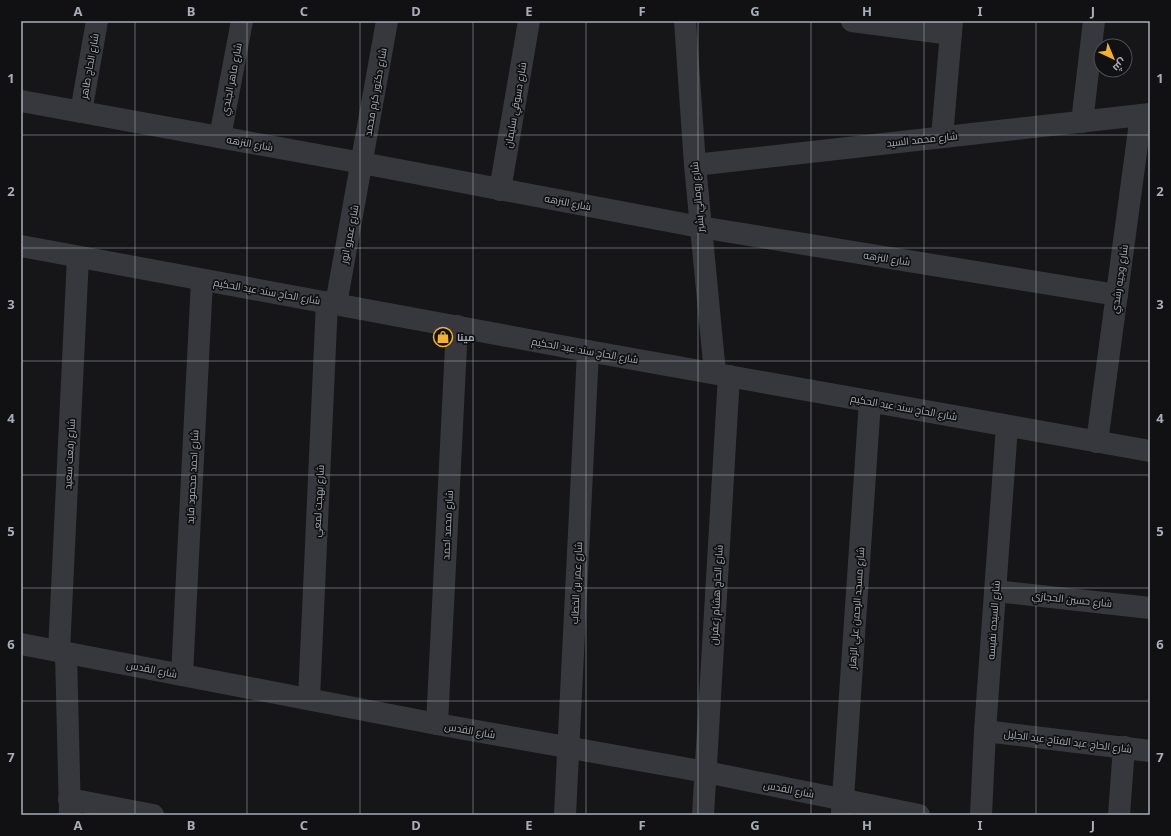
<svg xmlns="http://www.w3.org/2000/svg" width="1171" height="836" font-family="'Noto Sans',Cairo,sans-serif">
<rect width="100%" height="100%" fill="#161618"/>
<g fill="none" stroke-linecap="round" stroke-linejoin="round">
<!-- minor -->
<g stroke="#37383d" stroke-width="22">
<polyline points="685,21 695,165 715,373"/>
<polyline points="852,21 951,34"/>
<polyline points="21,101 362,163 700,227 1117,295"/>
<polyline points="81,112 97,21"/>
<polyline points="1082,122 1094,21"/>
<polyline points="220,137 242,21"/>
<polyline points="942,137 952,21"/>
<polyline points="695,165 1150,114"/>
<polyline points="500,190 529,21"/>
<polyline points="21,246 588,351 1150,451"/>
<polyline points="336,304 387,21"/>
<polyline points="1097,442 1141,115"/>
<polyline points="995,591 1150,608"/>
<polyline points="21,644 437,724 706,772 919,815"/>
<polyline points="59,651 78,257"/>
<polyline points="66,653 70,815"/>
<polyline points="182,675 202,280"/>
<polyline points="309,699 327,302"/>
<polyline points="437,724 457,326"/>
<polyline points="985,731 1150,751"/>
<polyline points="69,799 153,815"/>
<polyline points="842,813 870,401"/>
<polyline points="565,815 588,351"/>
<polyline points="703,815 729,376"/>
<polyline points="981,815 985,731 1007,426"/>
<polyline points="1119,815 1124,747"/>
</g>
</g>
<!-- grid -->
<path fill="none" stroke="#a8adb8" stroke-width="1" stroke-opacity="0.55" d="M135,21v794M247,21v794M360,21v794M473,21v794M586,21v794M698,21v794M811,21v794M924,21v794M1036,21v794M21,135h1129M21,248h1129M21,361h1129M21,475h1129M21,588h1129M21,701h1129"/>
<!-- icons -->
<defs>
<g id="shop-ring" transform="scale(1)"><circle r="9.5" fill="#111113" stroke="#f2b134" stroke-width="1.5"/><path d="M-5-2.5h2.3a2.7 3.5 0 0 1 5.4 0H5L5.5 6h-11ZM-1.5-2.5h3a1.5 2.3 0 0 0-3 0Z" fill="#f2b134"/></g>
</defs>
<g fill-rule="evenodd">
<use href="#shop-ring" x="443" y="337"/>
</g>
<g text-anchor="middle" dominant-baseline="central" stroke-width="3.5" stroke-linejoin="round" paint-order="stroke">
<!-- street labels -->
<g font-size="10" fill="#a8adb8" stroke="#111113">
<text transform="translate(89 66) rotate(-80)">شارع الحاج طاهر</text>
<text transform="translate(231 79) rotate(-79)">شارع ماهر الجندي</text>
<text transform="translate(375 92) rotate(-80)">شارع دكتور كرم محمد</text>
<text transform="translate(515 105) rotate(-80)">شارع دسوقي سليمان</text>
<text transform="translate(922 139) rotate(-6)">شارع محمد السيد</text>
<text transform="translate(250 143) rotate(10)">شارع النزهه</text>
<text transform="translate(697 197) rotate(-95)">شارع روماني بشير</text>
<text transform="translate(568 202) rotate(11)">شارع النزهه</text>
<text transform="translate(349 234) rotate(-79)">شارع عمرو انور</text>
<text transform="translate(887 258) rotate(9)">شارع النزهه</text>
<text transform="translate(1119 279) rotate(-82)">شارع وجيه رشدي</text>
<text transform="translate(267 291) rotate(10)">شارع الحاج سند عبد الحكيم</text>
<text transform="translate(585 350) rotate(10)">شارع الحاج سند عبد الحكيم</text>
<text transform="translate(904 407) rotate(10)">شارع الحاج سند عبد الحكيم</text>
<text transform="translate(69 454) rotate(-87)">شارع رفعت سعيد</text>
<text transform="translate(192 477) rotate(-87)">شارع احمد محمود فايد</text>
<text transform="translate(318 501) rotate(-87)">شارع بهجت لمعي</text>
<text transform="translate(447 525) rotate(-87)">شارع محمد احمد</text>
<text transform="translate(576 583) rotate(-87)">شارع عمر بن الخطاب</text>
<text transform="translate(716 595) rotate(-87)">شارع الحاج هشام زعفران</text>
<text transform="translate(1072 599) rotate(6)">شارع حسين الحجازي</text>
<text transform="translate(856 608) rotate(-86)">شارع مسجد الرحمن علي الزهار</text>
<text transform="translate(993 620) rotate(-86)">شارع السيده نفيسه</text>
<text transform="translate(152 669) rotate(11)">شارع القدس</text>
<text transform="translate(470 730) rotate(10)">شارع القدس</text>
<text transform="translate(1068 741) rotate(7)">شارع الحاج عبد الفتاح عبد الجليل</text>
<text transform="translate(789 789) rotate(11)">شارع القدس</text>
</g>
<!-- poi labels -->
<g font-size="10" font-weight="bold" fill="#a8adb8" stroke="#111113" text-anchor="start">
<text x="457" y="337">مينا</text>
</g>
</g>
<!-- border -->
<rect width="1171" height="836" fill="none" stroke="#111113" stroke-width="44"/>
<!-- north arrow -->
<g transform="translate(1113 58) rotate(136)"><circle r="19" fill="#111113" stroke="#4d4f55"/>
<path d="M0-3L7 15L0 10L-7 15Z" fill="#f2b134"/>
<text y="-6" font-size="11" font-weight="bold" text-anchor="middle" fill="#a8adb8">ش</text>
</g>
<rect x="22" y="22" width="1127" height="792" fill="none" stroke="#a8adb8" stroke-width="1.5"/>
<g font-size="13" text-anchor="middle" font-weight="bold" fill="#a8adb8">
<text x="78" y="16">A</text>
<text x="191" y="16">B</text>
<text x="304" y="16">C</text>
<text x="416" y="16">D</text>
<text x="529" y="16">E</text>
<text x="642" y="16">F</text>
<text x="755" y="16">G</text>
<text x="867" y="16">H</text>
<text x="980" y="16">I</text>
<text x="1093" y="16">J</text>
<text x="11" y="83">1</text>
<text x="1160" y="83">1</text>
<text x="11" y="196">2</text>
<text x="1160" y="196">2</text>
<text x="11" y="309">3</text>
<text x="1160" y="309">3</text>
<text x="11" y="423">4</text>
<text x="1160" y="423">4</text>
<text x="11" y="536">5</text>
<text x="1160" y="536">5</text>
<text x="11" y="649">6</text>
<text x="1160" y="649">6</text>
<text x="11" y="762">7</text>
<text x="1160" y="762">7</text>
<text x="78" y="830">A</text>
<text x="191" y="830">B</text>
<text x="304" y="830">C</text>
<text x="416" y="830">D</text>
<text x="529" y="830">E</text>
<text x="642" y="830">F</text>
<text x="755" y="830">G</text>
<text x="867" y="830">H</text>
<text x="980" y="830">I</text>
<text x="1093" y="830">J</text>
</g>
</svg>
